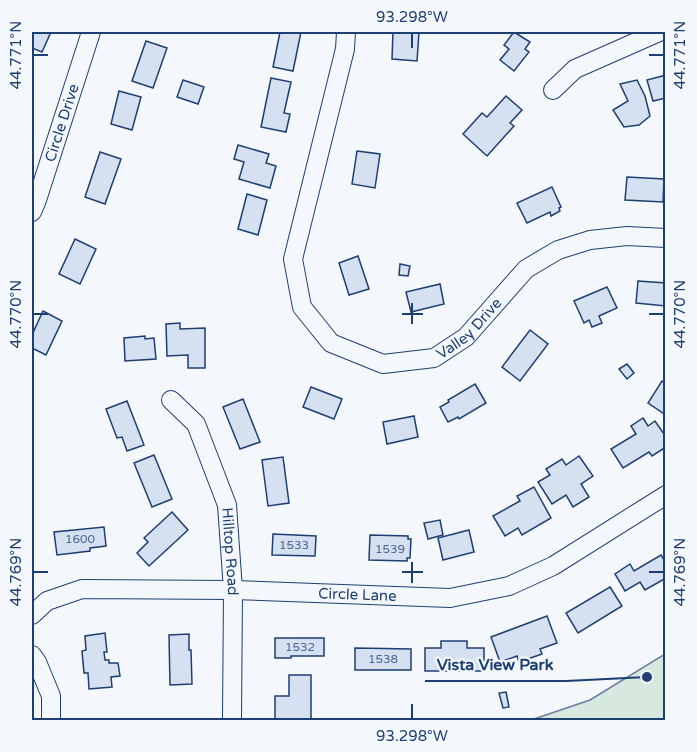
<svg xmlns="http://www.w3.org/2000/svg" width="697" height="752" font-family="'Varela Round',sans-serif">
<rect width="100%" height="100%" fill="#f4f7fb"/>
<!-- green -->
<polygon fill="#d7e8df" stroke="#687fa3" stroke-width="1.5" points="665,654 665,720 531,720 590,700"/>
<!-- building -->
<g fill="#d5e0f0" stroke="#1d3f73" stroke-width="1.5">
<polygon points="32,32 51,32 42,52 32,48"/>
<polygon points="280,32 301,32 293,71 273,67"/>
<polygon points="393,32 419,32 417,61 392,59"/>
<polygon points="514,32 530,42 525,49 529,52 514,71 500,60 509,49 504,45"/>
<polygon points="146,41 167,48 153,88 132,81"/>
<polygon points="666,75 666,98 653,101 647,80"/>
<polygon points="271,78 291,82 284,113 290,114 286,132 261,127"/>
<polygon points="183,80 204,87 198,104 177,97"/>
<polygon points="637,80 645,96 650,116 639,125 624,127 613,110 628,101 620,84"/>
<polygon points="119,91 141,97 132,130 111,124"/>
<polygon points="506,96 522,110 510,123 514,126 487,156 463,134 482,113 487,117"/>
<polygon points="238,145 269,154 266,163 276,166 270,188 239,179 244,162 234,159"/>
<polygon points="357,151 380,154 375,188 352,184"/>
<polygon points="100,152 121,159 105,204 85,197"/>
<polygon points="627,177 664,179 663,202 625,200"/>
<polygon points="552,187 561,207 559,208 560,211 551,216 550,212 527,223 517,203"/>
<polygon points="247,194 267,200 258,235 238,229"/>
<polygon points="75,239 96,249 80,284 59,274"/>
<polygon points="358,256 369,289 349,295 339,263"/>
<polygon points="400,264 410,266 408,276 399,275"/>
<polygon points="638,281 666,283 666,306 636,303"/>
<polygon points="440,284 444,304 411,312 406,292"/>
<polygon points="607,287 617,308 599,316 602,323 592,327 589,320 584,323 574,301"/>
<polygon points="43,311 62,321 46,355 32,348 32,335"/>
<polygon points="180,323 180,329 205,328 205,368 188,368 188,355 167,356 166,324"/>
<polygon points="530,330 548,344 520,381 502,367"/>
<polygon points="145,336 145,339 154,338 156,359 125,361 124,338"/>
<polygon points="627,364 634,373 627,379 619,369"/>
<polygon points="662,381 666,384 666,415 648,403"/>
<polygon points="475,384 486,403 459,419 458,417 448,422 440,407 449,402 448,400"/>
<polygon points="311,387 342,399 334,419 303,407"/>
<polygon points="243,399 260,442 240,449 223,407"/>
<polygon points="127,401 144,445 127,451 122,437 117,438 106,409"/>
<polygon points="414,416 418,437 387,444 383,422"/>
<polygon points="643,418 648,426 655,421 666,437 666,447 652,456 649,452 623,468 611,449 636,434 631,426"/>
<polygon points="154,455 172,499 152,507 134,463"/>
<polygon points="579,456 593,476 581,484 589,497 573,507 566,495 552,504 538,482 550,475 546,469 562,459 566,465"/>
<polygon points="283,457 289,503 268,506 262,460"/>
<polygon points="534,487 551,518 522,535 518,528 505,536 493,516 520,501 517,496"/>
<polygon points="172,512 188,530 149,566 137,553 148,542 144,538"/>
<polygon points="440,520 443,535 428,539 424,523"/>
<polygon points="104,527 106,546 90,548 90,551 57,555 54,532"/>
<polygon points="469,530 474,552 443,560 438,538"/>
<polygon points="273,534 316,536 315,556 272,555"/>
<polygon points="370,535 408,536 408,539 411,539 410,558 407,558 407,561 369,560"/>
<polygon points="661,555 666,563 666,578 645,590 640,582 625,591 615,574 630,564 634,571"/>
<polygon points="610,587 622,606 578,633 566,613"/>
<polygon points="547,616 557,643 540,649 542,654 519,662 517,656 500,662 491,637"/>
<polygon points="105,633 107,652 104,652 105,660 109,660 109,663 118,663 120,676 111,677 112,687 89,689 88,673 84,673 82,651 86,650 85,636"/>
<polygon points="189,634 189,650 191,650 192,684 170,685 169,635"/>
<polygon points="275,638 324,638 324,656 291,656 291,658 275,658"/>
<polygon points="441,641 467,641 467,648 484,648 484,671 425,671 425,648 441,648"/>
<polygon points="355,648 411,649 411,670 355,670"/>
<polygon points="289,675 311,675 311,720 275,719 275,696 289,696"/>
<polygon points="506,692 509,707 503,708 499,693"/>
</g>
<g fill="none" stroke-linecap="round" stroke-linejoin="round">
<!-- minor casing -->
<g stroke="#1d3f73" stroke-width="20">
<g id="minor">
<path id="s1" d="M346,32l-1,17 -52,210 9,48 29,36 52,21 51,-6 32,-21 60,-68 32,-19 32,-10 37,-4 39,2"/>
<polyline points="553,90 575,69 659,32"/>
<path id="s2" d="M32,212l5,-12 54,-168"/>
<path id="s3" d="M171,400l25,24 31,81 6,85 -1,130"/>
<path id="s4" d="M32,615l15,-14 35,-12 151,1 217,8 59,-12 44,-20 113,-71"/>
<polyline points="32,655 37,662 51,696 51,720"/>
</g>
</g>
<!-- minor -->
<use href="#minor" stroke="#f4f7fb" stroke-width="18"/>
</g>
<!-- ticks -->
<path fill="none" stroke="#1d3f73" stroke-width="2" d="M412,33v15M33,55h15M649,55h15M412,303v21M33,314h15M402,314h21M649,314h15M412,562v21M33,572h15M402,572h21M649,572h15M412,704v15"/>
<g text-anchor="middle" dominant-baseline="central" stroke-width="4.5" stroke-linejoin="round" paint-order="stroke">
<!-- number labels -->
<g font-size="12" fill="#4b6792">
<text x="80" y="539">1600</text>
<text x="294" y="545">1533</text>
<text x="390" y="549">1539</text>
<text x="300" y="647">1532</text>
<text x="383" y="659">1538</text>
</g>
<!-- street labels -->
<g font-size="15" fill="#1d3f73" stroke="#f4f7fb">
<text stroke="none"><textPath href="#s2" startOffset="94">Circle Drive</textPath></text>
<text stroke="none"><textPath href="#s1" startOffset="482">Valley Drive</textPath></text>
<text stroke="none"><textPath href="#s3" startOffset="168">Hilltop Road</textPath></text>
<text stroke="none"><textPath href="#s4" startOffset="333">Circle Lane</textPath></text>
</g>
</g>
<!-- callouts -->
<path fill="none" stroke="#1d3f73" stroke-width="2" d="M647 677L566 681H425"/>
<circle fill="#1d3f73" stroke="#f4f7fb" stroke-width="2" cx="647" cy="677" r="6"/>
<g font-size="16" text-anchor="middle" font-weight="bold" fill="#1d3f73" stroke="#f4f7fb" stroke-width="4.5" stroke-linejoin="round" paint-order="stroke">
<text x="495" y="670">Vista View Park</text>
</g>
<!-- border -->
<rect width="697" height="752" fill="none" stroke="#f4f7fb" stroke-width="66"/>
<rect x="33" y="33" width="631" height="686" fill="none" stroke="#1d3f73" stroke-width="2"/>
<g font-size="15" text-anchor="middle" fill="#1d3f73">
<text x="412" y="22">93.298°W</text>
<text transform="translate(16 55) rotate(-90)" y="5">44.771°N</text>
<text transform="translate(680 55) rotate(-90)" y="5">44.771°N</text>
<text transform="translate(16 314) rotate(-90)" y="5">44.770°N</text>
<text transform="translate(680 314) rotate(-90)" y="5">44.770°N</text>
<text transform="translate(16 572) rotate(-90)" y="5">44.769°N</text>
<text transform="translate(680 572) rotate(-90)" y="5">44.769°N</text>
<text x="412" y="741">93.298°W</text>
</g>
</svg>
